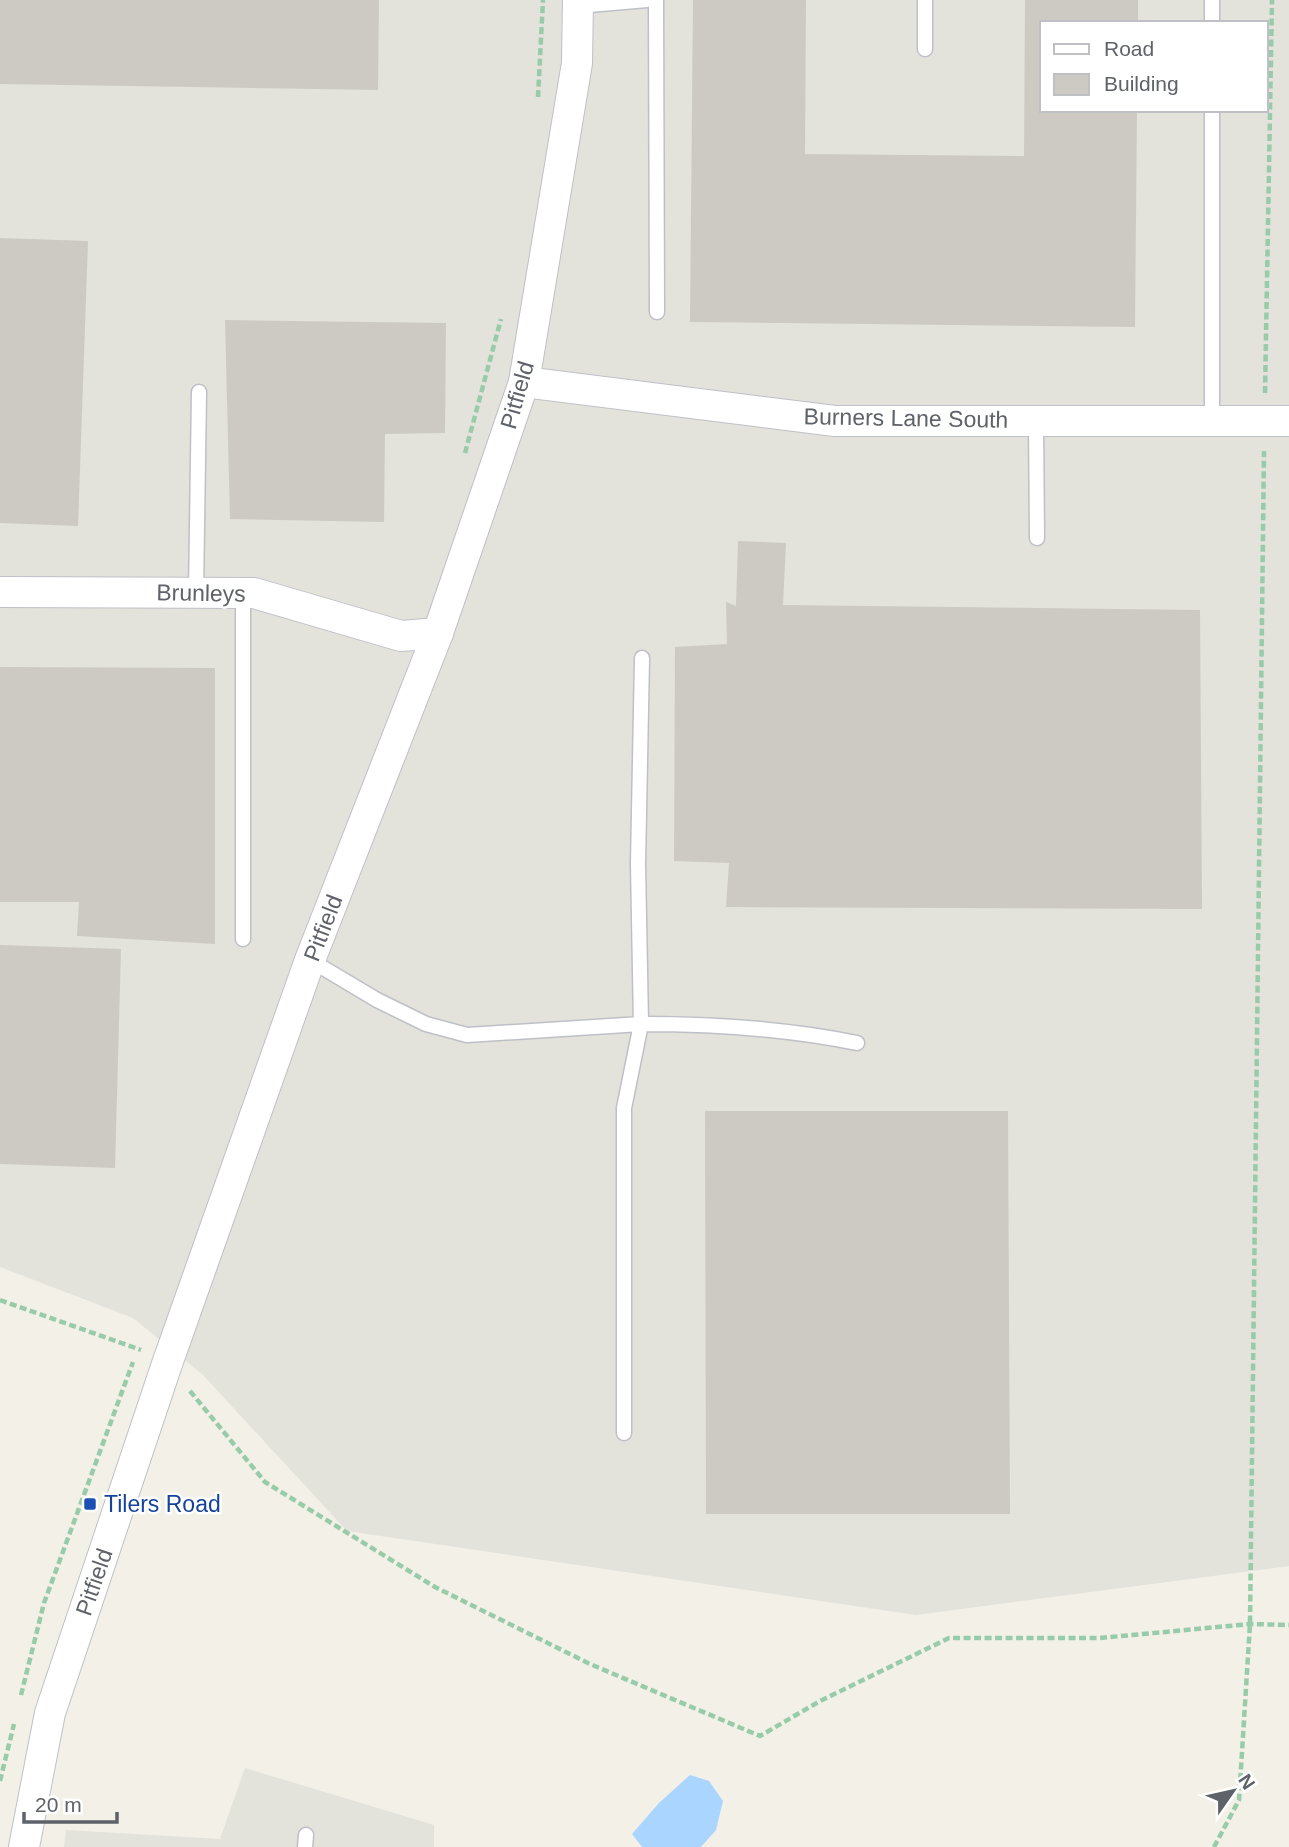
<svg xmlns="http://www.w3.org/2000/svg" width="1289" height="1847" font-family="Arial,sans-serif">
<rect width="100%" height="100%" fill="#f2f0e7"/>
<!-- industrial -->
<g fill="#e3e2db" fill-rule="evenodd">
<path d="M0,0h1289v1566l-373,49 -569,-84 -144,-156 -70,-57 -133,-51zM1042,23h224v87h-224z"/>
<polygon points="245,1768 434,1825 434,1847 64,1847 66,1830 220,1839"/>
</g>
<!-- water -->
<polygon fill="#aad5ff" points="690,1775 709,1781 723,1801 716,1830 701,1847 642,1847 632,1834 659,1803"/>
<!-- building -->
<g fill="#cdcac4">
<polygon points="0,0 379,0 378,90 0,84"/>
<polygon points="693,0 806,0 805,154 1024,156 1025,0 1138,0 1138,23 1042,23 1042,110 1137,110 1135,327 690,322"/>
<polygon points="0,238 88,241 78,526 0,523"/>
<polygon points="225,320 446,323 445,433 385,434 384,522 230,519"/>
<polygon points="738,541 786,543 783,605 1200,610 1202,909 726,907 729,863 674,861 675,647 727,644 726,602 736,606"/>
<polygon points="0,667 215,668 215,944 77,936 79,902 0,902"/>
<polygon points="0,945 121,949 115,1168 0,1164"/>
<polygon points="705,1111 1008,1111 1010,1514 706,1514"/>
</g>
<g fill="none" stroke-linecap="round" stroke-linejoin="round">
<!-- lane casing -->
<g stroke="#bec0c7" stroke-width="17">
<g id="lane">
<polyline points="656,0 657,312"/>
<polyline points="1212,0 1212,23"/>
<polyline points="578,6 647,0"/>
<polyline points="925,49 925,0"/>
<polyline points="1212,110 1212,421"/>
<polyline points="1036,421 1037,538"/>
<polyline points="196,593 199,392"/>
<polyline points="243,593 243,939"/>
<polyline points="310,960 377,1000 426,1024 467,1035 641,1024 638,864 642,658"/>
<path d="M624,1433v-325l17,-84c72,0 144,4 216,19"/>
<polyline points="305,1847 306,1835"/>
</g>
</g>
<!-- street casing -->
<g stroke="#bec0c7" stroke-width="32">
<g id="street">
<polyline points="524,382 835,421 1289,421"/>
<polyline points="0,592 254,593 401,636 438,633"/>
<polyline points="24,1847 50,1713 167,1364 310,960 438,633 524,382 577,63 578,0"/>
</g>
</g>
<!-- path -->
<g stroke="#98cbaa" stroke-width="4.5" stroke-dasharray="7 3.5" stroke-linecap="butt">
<polyline points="538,97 543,0"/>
<polyline points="1265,393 1272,0"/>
<polyline points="465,453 501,319"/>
<polyline points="0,1300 141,1350"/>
<polyline points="190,1391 265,1482 435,1587 590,1664 760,1736 820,1701 949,1638 1100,1638 1250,1624 1289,1625"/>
<polyline points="21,1695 44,1603 133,1362"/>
<polyline points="0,1781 14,1724"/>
<polyline points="1214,1847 1239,1800 1250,1624 1264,451"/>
</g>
<!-- lane -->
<use href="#lane" stroke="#fff" stroke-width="14"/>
<!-- street -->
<use href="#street" stroke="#fff" stroke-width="30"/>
</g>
<!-- markers -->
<rect fill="#1a4fb4" stroke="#fff" stroke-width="2.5" x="83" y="1497" width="14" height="14" rx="3.5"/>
<g text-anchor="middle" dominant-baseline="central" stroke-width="5" stroke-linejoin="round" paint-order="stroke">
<!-- street labels -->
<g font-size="23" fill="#5e6269" stroke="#fff">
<text transform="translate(517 395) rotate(-74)">Pitfield</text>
<text transform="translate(906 418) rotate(1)">Burners Lane South</text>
<text transform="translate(201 593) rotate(1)">Brunleys</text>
<text transform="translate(323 928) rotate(-69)">Pitfield</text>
<text transform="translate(94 1582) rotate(-71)">Pitfield</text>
</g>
<!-- transit labels -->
<g font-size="23" fill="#164399" stroke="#fff" text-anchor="start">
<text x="104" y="1504">Tilers Road</text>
</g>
</g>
<!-- legend -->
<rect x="1040" y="21" width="228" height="91" fill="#ffffff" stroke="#bfc0c3" stroke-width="2"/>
<rect x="1054" y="44" width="35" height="10" fill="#ffffff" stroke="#bfc0c3" stroke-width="2"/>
<text x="1104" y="56" font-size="21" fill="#5e6269">Road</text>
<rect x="1054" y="74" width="35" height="21" fill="#cdcac4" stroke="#bfc0c3" stroke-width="2"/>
<text x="1104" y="91" font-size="21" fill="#5e6269">Building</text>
<!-- north arrow -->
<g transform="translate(1233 1791) rotate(56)" stroke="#ffffff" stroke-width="5" paint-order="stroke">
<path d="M0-5L12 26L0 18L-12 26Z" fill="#5e6269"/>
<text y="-10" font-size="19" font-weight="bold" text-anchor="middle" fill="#5e6269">N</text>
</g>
<!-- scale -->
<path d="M24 1812v10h93v-10" fill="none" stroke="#5e6269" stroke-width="3.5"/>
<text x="35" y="1812" font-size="21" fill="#5e6269" stroke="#ffffff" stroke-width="5" paint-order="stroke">20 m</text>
</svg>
